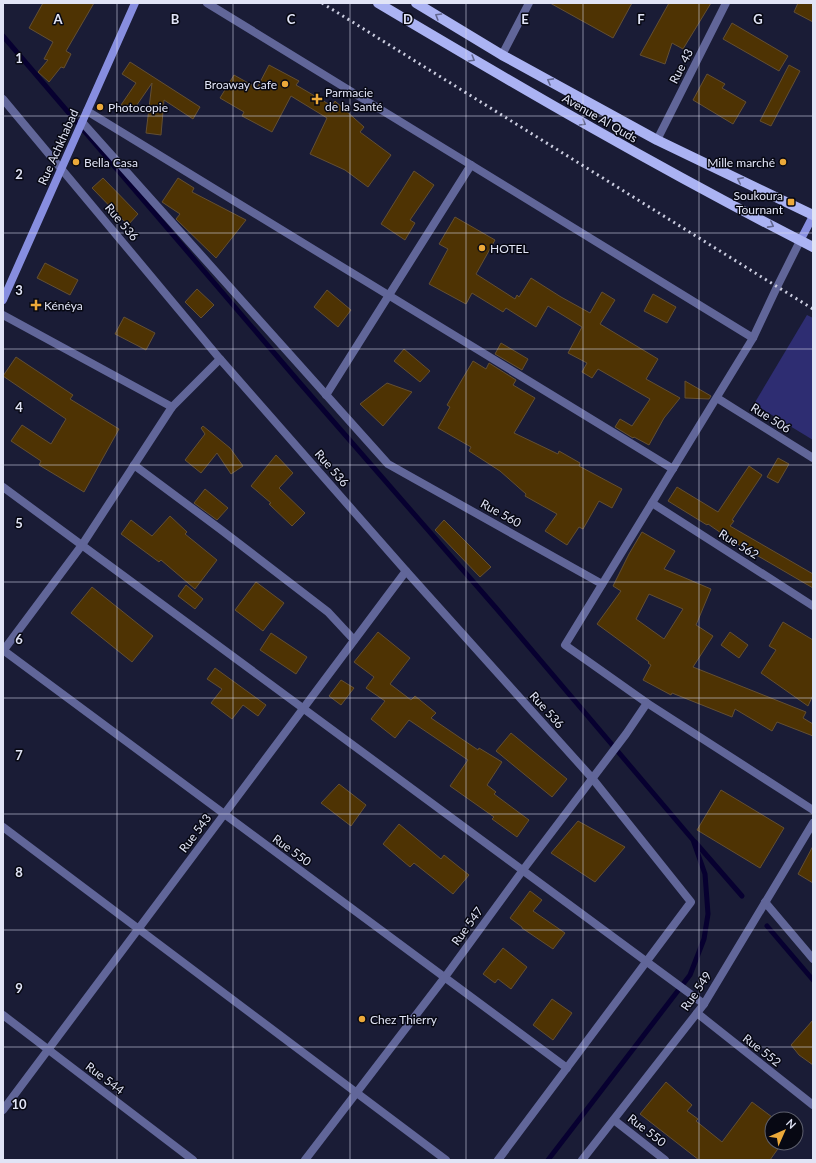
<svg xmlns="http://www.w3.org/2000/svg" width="816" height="1163" font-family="Lato,sans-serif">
<rect width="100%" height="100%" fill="#1a1c36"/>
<!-- green -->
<polygon fill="#2e2d72" points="807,315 813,318 813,440 754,404"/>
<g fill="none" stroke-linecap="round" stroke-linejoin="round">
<!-- stream -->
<g stroke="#070030" stroke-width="5">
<polyline points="3,36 299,382 496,608 693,840 705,874 708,914 704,939 690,975 548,1160"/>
<polyline points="695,842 742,896"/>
<polyline points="767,926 813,980"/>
</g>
</g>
<!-- building -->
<g fill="#4e3303" stroke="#634f33" fill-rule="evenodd">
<polygon points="43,3 94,3 66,51 71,54 64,68 61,67 49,82 38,72 48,60 44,59 53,42 29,28"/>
<polygon points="550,3 632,3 613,38"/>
<polygon points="669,3 711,3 683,49 672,43 665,64 640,55"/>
<polygon points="798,3 813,3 813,22 794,12"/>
<polygon points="732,23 788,56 779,71 723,39"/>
<polygon points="130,62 200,107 193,119 164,100 161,135 146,133 152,83 132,112 121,105 136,83 122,74"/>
<polygon points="269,65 299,81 296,85 332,106 335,101 364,127 360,132 391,155 368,187 345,170 310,154 327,118 291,96 272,132 242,116 244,112 220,98 234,75 257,88"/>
<polygon points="789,65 800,71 771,126 760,121"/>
<polygon points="707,74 725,84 722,88 746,102 733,124 693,100"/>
<polygon points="414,171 434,185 410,220 415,223 405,240 381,224"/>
<polygon points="103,178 138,214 128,225 92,188"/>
<polygon points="178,178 194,188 192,192 246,220 216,258 176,219 180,214 162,202"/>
<polygon points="455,217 495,240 476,274 515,299 517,295 519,297 531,278 561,297 590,313 602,292 615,300 600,324 658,359 646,379 680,398 664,418 649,445 634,437 633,438 615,427 620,419 632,426 650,399 598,369 592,378 582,372 587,363 568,353 582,327 548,306 536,327 506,308 503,312 472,293 466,304 429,284 448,249 439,244"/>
<polygon points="45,263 78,280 70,295 37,278"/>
<polygon points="197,289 214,305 201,318 185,302"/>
<polygon points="327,290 351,310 338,327 314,307"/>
<polygon points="653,294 676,307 667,323 644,311"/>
<polygon points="124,317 155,333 146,350 115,334"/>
<polygon points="501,343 528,359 522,370 495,354"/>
<polygon points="404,349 430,371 420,382 394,361"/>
<polygon points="16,357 73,395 70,399 119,429 84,492 39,465 41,461 11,441 22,425 51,444 66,419 3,376"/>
<polygon points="473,361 486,369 489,363 516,380 513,385 535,398 514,433 558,454 559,451 580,463 579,466 622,489 612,508 599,501 583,529 579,527 567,545 545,531 557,514 525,496 526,494 500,471 469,451 471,447 438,428 450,407 447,405"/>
<polygon points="685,381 711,396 709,399 685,398"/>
<polygon points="387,383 412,392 383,426 360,404"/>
<polygon points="203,426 230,448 243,466 231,474 217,453 201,473 185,460 205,434 201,428"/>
<polygon points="276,455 293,473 279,488 305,513 292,526 269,504 271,503 251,486"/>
<polygon points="778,458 789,464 778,483 767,477"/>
<polygon points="749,466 762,475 732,520 734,521 730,526 813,574 813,588 734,542 708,524 707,525 668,501 677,487 718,512"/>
<polygon points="205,489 228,508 217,520 194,503"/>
<polygon points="170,516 187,532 185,534 217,560 195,589 161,560 159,562 121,534 131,520 152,536"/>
<polygon points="444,520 491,567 480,577 435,530"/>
<path d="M642,532l33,19 -11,18 47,20 -15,36 17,11 -20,31 113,45 -3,6 10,6v12l-36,-14 -5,9 -37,-22 -3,8 -60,-24 -1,2 -28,-15 8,-15 -3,-2 1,-1 -52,-38 24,-33 -8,-5 16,-32zM649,594l34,15 -19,30 -28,-20z"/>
<polygon points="256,582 284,603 263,631 235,610"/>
<polygon points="186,585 203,599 195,609 178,596"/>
<polygon points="92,587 153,636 132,662 71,613"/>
<polygon points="783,622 813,640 813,695 808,706 761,673 776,650 769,646"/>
<polygon points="378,632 410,658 390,684 411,700 415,696 436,713 431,718 478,750 479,748 502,762 487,785 496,792 494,794 529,820 517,837 492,819 494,817 450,786 468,760 409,720 395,738 371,719 385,701 366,688 374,677 354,662"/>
<polygon points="730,632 748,645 739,658 721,645"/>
<polygon points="271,633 307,657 296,674 260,650"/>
<polygon points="215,668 266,705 258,716 243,705 232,719 211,703 222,689 207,679"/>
<polygon points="341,680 354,688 341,705 329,696"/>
<polygon points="511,733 567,779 552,797 496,751"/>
<polygon points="339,784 366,805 351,826 321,803"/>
<polygon points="721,790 784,828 760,868 697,830"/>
<polygon points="578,821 625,847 595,882 551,853"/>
<polygon points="399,824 441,859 444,855 469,875 453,894 414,863 410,867 383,844"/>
<polygon points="813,846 813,883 798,874"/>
<polygon points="530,891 542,900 533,911 565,933 553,949 522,928 522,927 510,918"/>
<polygon points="503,948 527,967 511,989 498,979 495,983 483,974"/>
<polygon points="552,999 572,1013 553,1040 533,1025"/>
<polygon points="813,1020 813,1065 799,1055 791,1045"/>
<polygon points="666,1082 692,1105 687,1111 698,1119 696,1121 722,1142 752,1102 772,1117 772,1143 782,1143 770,1160 699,1160 640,1114"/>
</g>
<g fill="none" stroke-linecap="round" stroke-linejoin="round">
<!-- street -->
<g stroke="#616699" stroke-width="8">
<polyline points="207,3 753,338"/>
<polyline points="502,55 529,3"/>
<polyline points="3,99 220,359 406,571 592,778 691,902 498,1160"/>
<polyline points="87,111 673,469"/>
<polyline points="82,122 388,464 602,584"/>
<polyline points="657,140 726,3"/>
<polyline points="800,241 777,287 753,338 565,645 647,703 813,810"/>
<polyline points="3,315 172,407"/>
<polyline points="326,395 471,165"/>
<polyline points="717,398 813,458"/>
<polyline points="134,465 220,529 328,612 354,640"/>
<polyline points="3,487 704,1004"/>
<polyline points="652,503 813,606"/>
<polyline points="3,650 567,1068"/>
<polyline points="3,651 82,545 172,407 220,359"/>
<polyline points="3,827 446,1160"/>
<polyline points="765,902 813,959"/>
<polyline points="697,1013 813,1105"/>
<polyline points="3,1015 193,1160"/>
<polyline points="3,1110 406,571"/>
<polyline points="614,1120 665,1160"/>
<polyline points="305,1160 445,977 523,870 626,734 647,703"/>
<polyline points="582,1160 704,1004 813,823"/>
</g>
<!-- secondary -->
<g stroke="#878ee0" stroke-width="8">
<polyline points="800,241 813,216"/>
<polyline points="3,300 135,3"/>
</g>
<!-- primary -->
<g stroke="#abb3f3" stroke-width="10">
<path d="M378,3c143,85 287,169 435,244"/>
<polyline points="416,3 502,55 657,140 813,215"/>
</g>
<!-- rail -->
<polyline stroke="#cbcde0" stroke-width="3" stroke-dasharray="2 4" stroke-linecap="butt" points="322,3 813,309"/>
</g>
<!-- one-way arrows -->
<defs><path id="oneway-chevron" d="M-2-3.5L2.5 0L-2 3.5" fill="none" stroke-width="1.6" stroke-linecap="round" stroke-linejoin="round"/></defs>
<g stroke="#61668e">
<use href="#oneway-chevron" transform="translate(438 16) rotate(-149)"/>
<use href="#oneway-chevron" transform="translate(472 59) rotate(31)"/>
<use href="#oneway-chevron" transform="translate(550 81) rotate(-151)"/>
<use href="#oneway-chevron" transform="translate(583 123) rotate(30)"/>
<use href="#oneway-chevron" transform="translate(740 180) rotate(-154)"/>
<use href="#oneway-chevron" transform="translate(771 225) rotate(28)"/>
</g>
<!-- grid -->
<path fill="none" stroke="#e1e4f6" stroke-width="1" stroke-opacity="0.55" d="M117,3v1157M233,3v1157M350,3v1157M466,3v1157M583,3v1157M699,3v1157M3,116h810M3,233h810M3,349h810M3,465h810M3,582h810M3,698h810M3,814h810M3,930h810M3,1047h810"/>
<!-- markers -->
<g fill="#eca93a" stroke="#070813" stroke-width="1.5">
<circle cx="285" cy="84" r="4"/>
<path d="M315 93h4v4h4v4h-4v4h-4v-4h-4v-4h4z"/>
<circle cx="100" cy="107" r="4"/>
<circle cx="76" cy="162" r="4"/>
<circle cx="783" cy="162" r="4"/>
<rect x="787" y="198" width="8" height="8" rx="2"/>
<circle cx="482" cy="248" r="4"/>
<path d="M34 299h4v4h4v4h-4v4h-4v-4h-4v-4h4z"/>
<circle cx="362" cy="1019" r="4"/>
</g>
<g text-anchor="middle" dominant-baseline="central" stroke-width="3" stroke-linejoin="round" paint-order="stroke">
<!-- street labels -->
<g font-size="12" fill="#e1e4f6" stroke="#070813">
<text transform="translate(681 66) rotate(-63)">Rue 43</text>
<text transform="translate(600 118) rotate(30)">Avenue Al Quds</text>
<text transform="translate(58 147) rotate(-66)">Rue Achkhabad</text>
<text transform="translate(122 222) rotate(50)">Rue 536</text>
<text transform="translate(771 418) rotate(32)">Rue 506</text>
<text transform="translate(332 468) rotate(49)">Rue 536</text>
<text transform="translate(501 513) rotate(29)">Rue 560</text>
<text transform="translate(739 544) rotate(32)">Rue 562</text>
<text transform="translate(547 710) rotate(48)">Rue 536</text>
<text transform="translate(195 833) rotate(-53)">Rue 543</text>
<text transform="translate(292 850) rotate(36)">Rue 550</text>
<text transform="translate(467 926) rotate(-54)">Rue 547</text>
<text transform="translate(696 991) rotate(-56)">Rue 549</text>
<text transform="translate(762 1050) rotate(38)">Rue 552</text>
<text transform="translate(105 1078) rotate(37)">Rue 544</text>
<text transform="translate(647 1130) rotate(38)">Rue 550</text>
</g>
<!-- poi labels -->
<g font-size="12" fill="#e1e4f6" stroke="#070813" text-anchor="start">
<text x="277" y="84" text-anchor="end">Broaway Cafe</text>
<text x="325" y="92">Parmacie<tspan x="325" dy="14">de la Santé</tspan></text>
<text x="108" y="107">Photocopie</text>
<text x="84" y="162">Bella Casa</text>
<text x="775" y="162" text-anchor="end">Mille marché</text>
<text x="783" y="195" text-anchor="end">Soukoura<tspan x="783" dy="14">Tournant</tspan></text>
<text x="490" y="248">HOTEL</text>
<text x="44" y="305">Kénéya</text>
<text x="370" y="1019">Chez Thierry</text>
</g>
</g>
<g font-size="13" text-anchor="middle" font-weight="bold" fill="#e1e4f6" stroke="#070813" stroke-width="3" stroke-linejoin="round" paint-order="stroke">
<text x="58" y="24">A</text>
<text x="175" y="24">B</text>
<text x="291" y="24">C</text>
<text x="408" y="24">D</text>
<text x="525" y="24">E</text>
<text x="641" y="24">F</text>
<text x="758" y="24">G</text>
<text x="19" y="63">1</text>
<text x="19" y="179">2</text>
<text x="19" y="295">3</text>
<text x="19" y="412">4</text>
<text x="19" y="528">5</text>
<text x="19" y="644">6</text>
<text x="19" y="760">7</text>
<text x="19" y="877">8</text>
<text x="19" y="993">9</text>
<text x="19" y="1109">10</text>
</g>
<!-- border -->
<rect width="816" height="1163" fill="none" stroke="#e1e4f6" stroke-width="8"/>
<!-- north arrow -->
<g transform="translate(784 1131) rotate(45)"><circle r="19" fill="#070813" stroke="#5e606e"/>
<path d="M0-3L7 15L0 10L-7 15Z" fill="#eca93a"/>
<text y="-6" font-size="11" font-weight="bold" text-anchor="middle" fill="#e1e4f6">N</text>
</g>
</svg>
